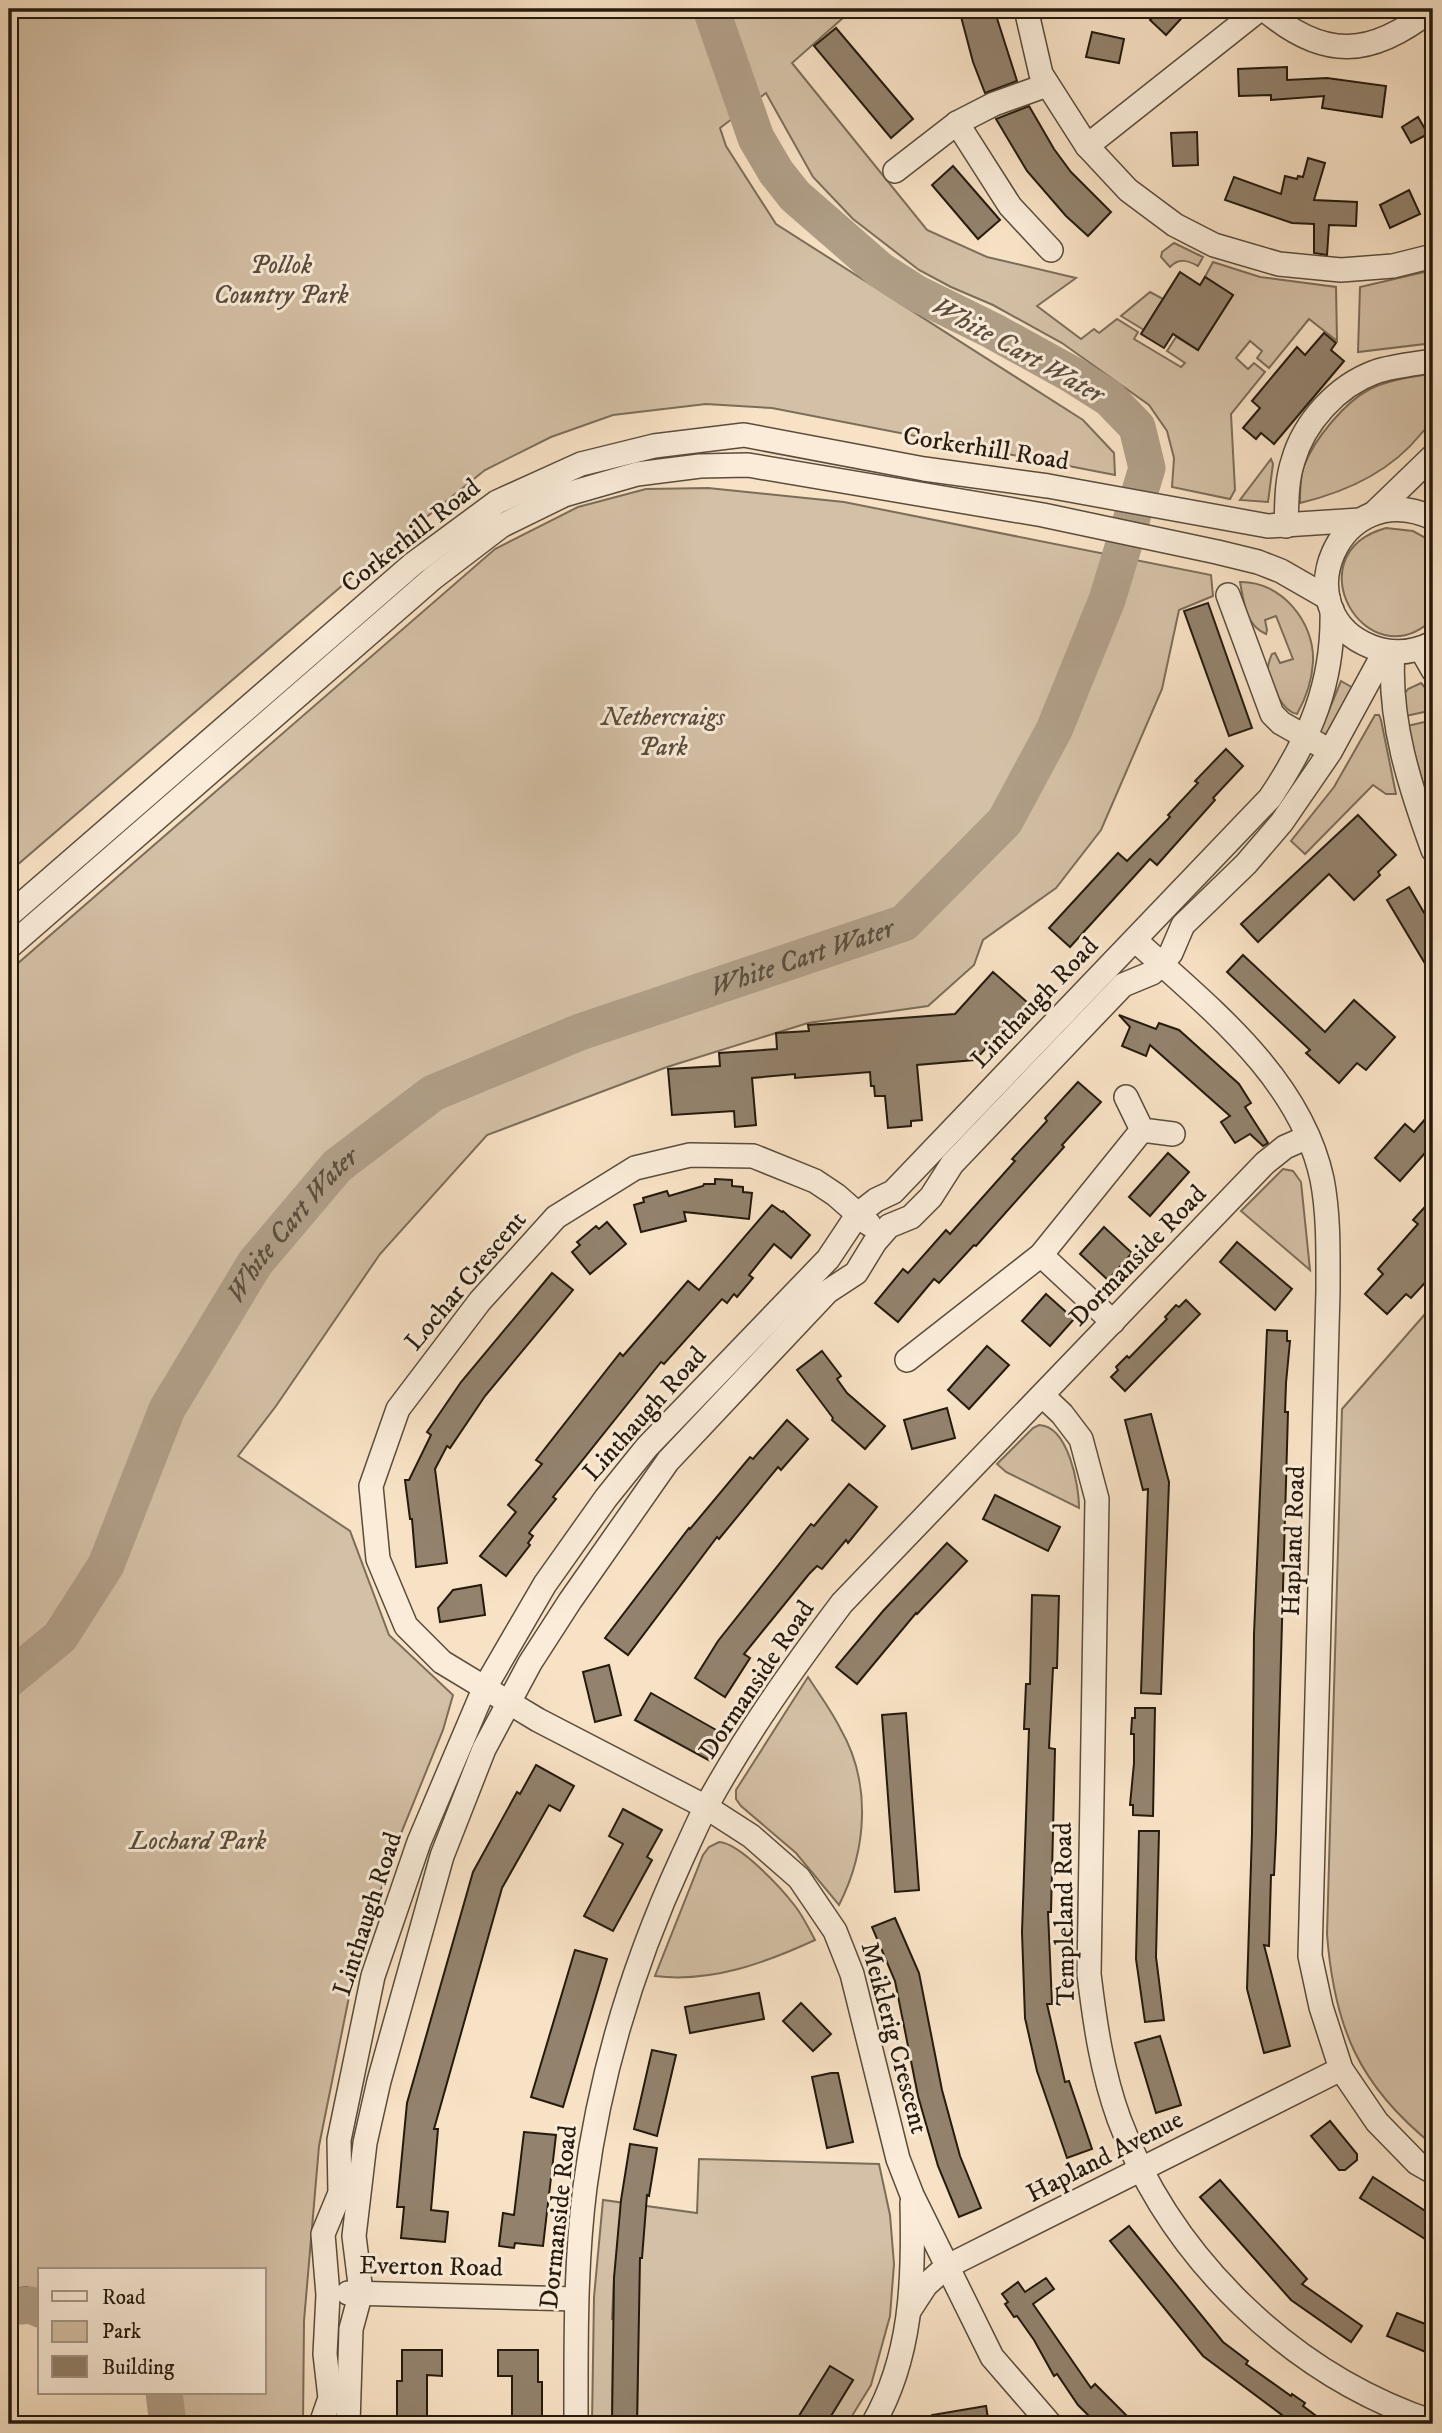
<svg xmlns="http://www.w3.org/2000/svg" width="1442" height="2433" font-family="'IM FELL DW Pica',serif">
<rect width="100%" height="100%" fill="#f8e2c5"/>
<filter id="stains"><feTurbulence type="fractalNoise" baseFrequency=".00286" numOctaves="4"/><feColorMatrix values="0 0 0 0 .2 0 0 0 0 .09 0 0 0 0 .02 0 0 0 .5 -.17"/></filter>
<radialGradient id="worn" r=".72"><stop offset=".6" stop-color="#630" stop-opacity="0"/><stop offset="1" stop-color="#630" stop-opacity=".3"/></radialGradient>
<!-- green -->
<g fill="#d4c0a6" stroke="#7c6d5a" stroke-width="2" fill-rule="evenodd">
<polygon points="9,9 853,9 792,63 927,230 987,257 1076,278 1037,306 1081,339 1094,329 1099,333 1117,319 1138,332 1134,339 1181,367 1185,363 1167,351 1176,337 1198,350 1233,295 1205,277 1213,262 1260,277 1336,287 1337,341 1309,319 1269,368 1257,358 1262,351 1250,341 1236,358 1248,369 1254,363 1265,372 1231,414 1235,490 1230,499 1172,487 1174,458 1167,431 1149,405 1062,343 993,305 951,287 919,270 853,219 813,177 766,93 720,128 726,146 776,224 1083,420 1114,453 1115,475 772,408 706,404 613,415 551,437 485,470 358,572 9,872"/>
<path d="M1174,243l29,14 -5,9c-11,-6 -19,-8 -28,1l-9,-10 1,-5z"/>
<polygon points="1433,270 1433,343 1358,352 1360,287"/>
<polygon points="1150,292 1163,299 1144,330 1121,316"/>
<path d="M1433,374c0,13 4,32 0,44 -2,6 -9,12 -13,17 -30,37 -74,57 -120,68 0,-12 0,-26 4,-37 10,-27 41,-64 66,-77 19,-9 43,-13 63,-15z"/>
<polygon points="1271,459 1273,464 1268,502 1240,500"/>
<polygon points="708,488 844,502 1211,575 1213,596 1179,610 1162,689 1101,830 1056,888 983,940 974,965 928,1006 808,1023 667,1067 487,1135 380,1254 276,1406 238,1456 350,1531 389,1635 453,1695 443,1730 389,1863 351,1987 319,2146 304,2321 303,2424 184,2424 178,2393 264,2393 264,2270 40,2270 40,2292 27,2287 9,2289 9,971 495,549 578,507 646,489"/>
<path d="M1386,528l27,3 20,11v77c-66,63 -141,-65 -47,-91z"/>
<path d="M1240,582c41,-1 75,40 73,80 -1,19 -7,36 -16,52 -14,-2 -27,-29 -29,-43 -1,-6 2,-12 4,-17l3,-1 5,10 13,-4 -17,-43 -11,4 2,10 -1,4c-21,-9 -22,-32 -26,-52z"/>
<polygon points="1341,681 1355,689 1324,737 1320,732"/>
<polygon points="1421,683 1428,691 1433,710 1406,716 1405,693 1408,689"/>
<polygon points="1375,715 1379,715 1381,720 1396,794 1386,794 1373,785 1305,854 1291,841 1334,787"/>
<polygon points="1433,720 1433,820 1407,726"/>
<polygon points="1283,1169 1293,1171 1301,1182 1310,1270 1241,1211"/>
<path d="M1433,1305v840c-74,-59 -99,-118 -106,-211l15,-525z"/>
<path d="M1039,1425c29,1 40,59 40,83l-73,-36 -9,-8 36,-36z"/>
<path d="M808,1677c11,17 23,33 32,51 32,55 27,122 -1,177l-43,-52 -55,-47 -5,-7v-9z"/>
<path d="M719,1842c21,1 63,47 76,64 8,10 14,23 20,34 -50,23 -104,43 -160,36l48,-121 6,-8z"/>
<path d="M699,2159l180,5 11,51 4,49 -4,52 -19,69 -24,39h-21l27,-44 -23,-14 -36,58h-157l1,-79h-25l-1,79h-20l2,-127 9,-97 94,13zM614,2278l24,43 -26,-2z"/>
</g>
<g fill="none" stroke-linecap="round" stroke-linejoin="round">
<!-- river -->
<g stroke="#b09e87" stroke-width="37">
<path id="s1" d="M9,1679l51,-42 46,-72 61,-156 88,-146 82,-97 96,-73 147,-61 324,-109 101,-102 49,-91 53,-130 40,-132 -10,-41 -28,-29 -38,-24 -78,-43 -77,-38 -36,-23 -85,-74 -19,-24 -20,-34 -45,-129"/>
<polyline points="9,2307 31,2305 40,2309"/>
<polyline points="164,2393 168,2424"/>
</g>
</g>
<!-- building -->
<g fill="#93826d" stroke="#251a0e" stroke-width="2">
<polygon points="959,9 994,9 1017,81 985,93 973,62"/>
<polygon points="1160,9 1190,9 1166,35 1150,20"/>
<polygon points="836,28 913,119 891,138 814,46"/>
<polygon points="1092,32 1124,39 1119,63 1086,57"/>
<polygon points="1287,67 1287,80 1327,78 1386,86 1382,117 1322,108 1324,96 1271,100 1271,95 1239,96 1238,69"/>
<polygon points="1029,106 1054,149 1071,172 1111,212 1088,236 1066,216 1027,171 996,119"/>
<polygon points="1418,117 1428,134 1411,143 1402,127"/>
<polygon points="1197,132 1198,165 1173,166 1171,133"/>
<polygon points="1308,158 1325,163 1314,200 1357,202 1356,226 1329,225 1327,255 1314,253 1314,224 1292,223 1225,200 1234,177 1281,194 1285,176 1297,179 1298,176 1303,177"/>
<polygon points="953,166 1000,220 978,239 932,185"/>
<polygon points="1409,190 1420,214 1390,228 1380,205"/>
<polygon points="1180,272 1200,285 1205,277 1233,295 1198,350 1173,334 1164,348 1141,334"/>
<polygon points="1324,333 1336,343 1331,350 1344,361 1274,444 1261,433 1256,439 1243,428 1260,408 1252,401 1297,347 1305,355"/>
<polygon points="1208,603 1252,728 1229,736 1184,611"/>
<polygon points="1226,749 1243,766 1213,798 1215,800 1157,865 1150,859 1070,947 1049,928 1118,853 1127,861 1170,817 1168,815 1198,783 1195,781"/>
<polygon points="1358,815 1396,855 1378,872 1380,875 1354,900 1329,874 1258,942 1241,924"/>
<polygon points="1409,887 1433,928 1433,977 1387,900"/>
<polygon points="1243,955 1325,1032 1354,1000 1395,1037 1366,1070 1357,1063 1339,1083 1306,1053 1310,1050 1227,972"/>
<polygon points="993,972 1028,1003 975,1060 917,1065 922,1120 911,1121 911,1126 888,1128 885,1096 875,1096 874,1086 871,1086 870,1072 795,1078 795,1074 752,1078 756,1125 735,1127 734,1111 672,1115 668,1069 720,1066 719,1053 777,1049 776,1033 809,1031 808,1025 955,1014"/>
<polygon points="1119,1015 1156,1029 1159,1023 1179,1030 1239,1084 1251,1103 1245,1107 1268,1143 1263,1146 1250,1134 1235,1143 1221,1122 1230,1116 1150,1045 1146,1056 1122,1046 1130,1027"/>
<polygon points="1078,1082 1101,1102 1062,1145 1064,1147 976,1246 974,1245 939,1283 934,1279 898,1322 875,1303 903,1269 908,1273 946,1230 950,1234 1015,1161 1012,1159 1047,1121 1045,1118"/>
<polygon points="1433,1110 1433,1144 1400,1181 1375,1158 1405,1124 1414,1132"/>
<polygon points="1168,1153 1189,1172 1150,1216 1129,1197"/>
<polygon points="715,1179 732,1180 732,1186 743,1187 743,1192 752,1193 749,1219 684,1212 686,1221 641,1232 634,1205 644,1202 643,1198 667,1191 669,1196 703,1186 704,1184 715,1184"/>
<polygon points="1433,1198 1433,1274 1411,1298 1406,1294 1387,1314 1365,1294 1383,1274 1378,1269 1418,1224 1413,1220"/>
<polygon points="772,1205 782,1212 783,1211 810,1235 791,1258 774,1244 749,1275 753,1278 737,1297 734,1294 727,1303 722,1299 664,1364 661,1362 553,1497 556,1499 529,1533 533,1536 528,1543 530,1545 506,1576 480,1556 516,1512 508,1505 542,1464 536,1460 620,1353 623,1356 688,1281 699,1290"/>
<polygon points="607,1222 626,1244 590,1274 572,1252 580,1245 577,1242 596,1226 599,1229"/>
<polygon points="1104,1227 1132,1253 1108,1280 1080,1254"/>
<polygon points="1237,1242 1292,1289 1275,1310 1220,1262"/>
<polygon points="552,1273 573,1290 485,1396 450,1448 447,1446 435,1469 447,1563 416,1567 412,1519 410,1519 405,1480 409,1480 431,1435 427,1432 461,1382"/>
<polygon points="1046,1294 1074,1319 1050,1346 1022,1321"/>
<polygon points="1186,1300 1200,1314 1125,1391 1111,1377 1118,1370 1116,1367 1127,1356 1129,1358 1167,1319 1165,1317 1176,1305 1179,1307"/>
<polygon points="1267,1330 1287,1331 1287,1341 1290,1341 1286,1383 1285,1412 1288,1412 1276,1833 1274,1875 1271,1875 1269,1946 1264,1945 1290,2046 1264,2053 1247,1989 1252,1833 1254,1634"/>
<polygon points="987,1346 1009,1365 969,1409 948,1390"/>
<polygon points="822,1351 841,1376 837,1379 847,1393 885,1426 865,1449 832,1420 833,1418 797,1370"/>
<polygon points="947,1408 955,1438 912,1449 904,1420"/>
<polygon points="1151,1414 1169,1482 1161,1694 1141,1693 1148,1489 1143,1490 1125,1420"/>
<polygon points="787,1420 808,1439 781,1470 778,1467 719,1539 717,1537 628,1655 605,1638 689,1528 690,1529 750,1457 753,1459"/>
<polygon points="849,1484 877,1507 848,1543 846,1540 822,1569 817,1566 809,1574 744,1654 750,1658 725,1697 695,1678 718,1641 811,1524 814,1526"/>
<polygon points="995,1495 1060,1527 1048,1551 983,1519"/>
<polygon points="947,1543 967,1561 917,1614 916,1613 857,1684 836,1667 883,1611"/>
<polygon points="481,1585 485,1615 440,1622 438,1608 453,1590"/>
<polygon points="1032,1595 1059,1596 1057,1668 1053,1668 1049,1748 1055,1749 1051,1912 1048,1912 1052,2004 1047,2004 1065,2082 1069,2081 1092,2149 1067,2158 1037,2071 1025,2018 1022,1932 1029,1729 1024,1729 1026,1684 1030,1684"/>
<polygon points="609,1665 621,1715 595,1722 583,1672"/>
<polygon points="651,1693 725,1735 710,1761 635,1720"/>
<polygon points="1135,1708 1155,1708 1153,1816 1133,1815 1133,1805 1130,1805 1134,1763 1134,1734 1131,1734 1132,1718 1135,1718"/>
<polygon points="906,1713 919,1890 895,1892 882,1715"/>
<polygon points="536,1765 574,1786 560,1811 549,1805 502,1888 434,2129 438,2129 431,2210 448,2212 445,2242 401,2238 404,2207 397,2207 407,2103 473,1872 517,1792 520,1794"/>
<polygon points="623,1809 662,1830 647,1857 652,1860 613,1931 584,1916 623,1844 609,1836"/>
<polygon points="1139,1831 1159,1831 1156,1957 1164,2020 1145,2022 1136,1959"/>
<polygon points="895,1918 919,1973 942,2090 960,2156 981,2208 959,2217 938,2166 918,2096 895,1981 872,1927"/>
<polygon points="575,1950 607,1959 563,2107 531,2097"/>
<polygon points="759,1993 764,2019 690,2033 685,2007"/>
<polygon points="801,2003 831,2034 813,2051 783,2021"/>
<polygon points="1160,2036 1181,2105 1156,2113 1135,2043"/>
<polygon points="652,2050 676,2055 657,2136 634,2129"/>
<polygon points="831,2073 838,2073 853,2142 827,2148 812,2077"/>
<polygon points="1330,2121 1357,2154 1357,2160 1345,2170 1339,2170 1311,2136"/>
<polygon points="524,2132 556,2135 543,2246 515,2243 514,2248 499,2246 503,2213 514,2215"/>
<polygon points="630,2144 657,2148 649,2196 647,2195 642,2258 640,2258 637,2424 612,2424 614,2278 621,2200"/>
<polygon points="1373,2177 1433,2216 1433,2244 1360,2198"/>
<polygon points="1220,2180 1307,2279 1302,2284 1362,2326 1351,2342 1291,2300 1200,2197"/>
<polygon points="1129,2226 1223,2342 1248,2361 1246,2364 1291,2396 1292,2394 1305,2403 1303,2406 1327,2424 1294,2424 1203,2356 1110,2241"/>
<polygon points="1046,2278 1054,2289 1033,2304 1091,2388 1095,2384 1135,2424 1097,2424 1078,2405 1057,2374 1054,2376 1034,2340 1017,2316 1014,2317 1005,2304 1008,2302 1002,2294 1018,2282 1025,2292"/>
<polygon points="1397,2313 1433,2327 1433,2355 1387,2336"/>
<polygon points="402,2350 442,2350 442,2376 427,2375 427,2424 397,2424 397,2381 402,2381"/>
<polygon points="498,2350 538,2350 538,2382 542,2382 542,2424 512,2424 512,2376 498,2376"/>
<polygon points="830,2366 853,2380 834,2411 826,2424 794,2424"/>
<polygon points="986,2406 989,2424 933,2424 932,2415"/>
</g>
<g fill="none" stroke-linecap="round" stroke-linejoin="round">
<!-- minor casing -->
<g stroke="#5a4c3c" stroke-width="26">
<g id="minor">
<polyline points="1026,9 1041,74 1087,146 1128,190 1175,225 1214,245 1279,264 1341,270 1393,266 1433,256"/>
<path d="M1264,9c60,52 108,48 168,0"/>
<polyline points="957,123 1010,206 1051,250"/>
<polyline points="1087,146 1260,9"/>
<polyline points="895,171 957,123 994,104 1047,85"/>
<polyline points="1374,513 1433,456"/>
<path d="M1433,518c-95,-44 -151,95 -61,129 21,8 41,6 61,-4"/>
<path d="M1286,526c1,-22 0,-44 7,-65 11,-39 44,-75 82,-89 18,-6 39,-8 58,-11"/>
<polyline points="1228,595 1272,714 1281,723 1318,744"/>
<polyline points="1421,649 1433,670"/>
<path d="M1393,652c-5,68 17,135 40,198"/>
<polyline points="9,915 413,564 497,502 581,464 654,446 744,435 924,469 1048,486 1268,526 1360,520"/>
<path d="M1135,940c73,67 165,137 187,239 7,36 6,75 6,112l-18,665 11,51 20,62 36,53 40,41 16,9"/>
<polyline points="9,947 433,578 501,526 564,495 637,474 700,466 748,465 1043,515 1217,552 1258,562 1281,571 1328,598"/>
<polyline points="1126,1097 1142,1130 1173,1134"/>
<polyline points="869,1224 836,1195 815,1181 753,1156 690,1155 635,1168 556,1217 480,1301 398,1409 371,1486 378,1559 406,1626 442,1662 538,1720 706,1807 751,1836 799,1878 835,1931 852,1974 898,2159 912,2195 992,2357 1050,2424"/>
<polyline points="1041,1255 1113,1322"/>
<polyline points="907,1360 1041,1255 1142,1130"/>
<path d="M1043,1396l19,18 19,25 16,60 -8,475c6,50 13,98 30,145 52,140 173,256 314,303"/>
<polyline points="348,2293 576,2299"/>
<polyline points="909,2311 926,2285 946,2267 1341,2069"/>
<path d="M321,2424l9,-26 -5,-44 3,-59 -5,-61 17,-41 -1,-53 34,-164 46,-134 65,-153 61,-105 61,-86 41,-51 181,-188 30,-45 18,-14 17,-8 377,-394c40,-60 64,-115 62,-188"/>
<polyline points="348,2424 351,2329 361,2292 354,2236 365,2143 379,2081 442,1856 484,1749 530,1663 570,1601 668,1461 827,1292 856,1273 875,1242 889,1226 911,1217 931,1197 952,1164 1123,985 1152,973 1161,964 1171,953 1183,925 1246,864 1282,822 1330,752 1385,651"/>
<path d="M576,2424c0,-79 -1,-158 9,-237 15,-114 49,-225 97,-329 8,-17 16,-36 25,-53 39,-71 86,-137 135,-202l423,-440 20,-16 23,-10"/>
<path d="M873,2424c39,-67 41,-145 39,-221"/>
</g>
</g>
<!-- minor -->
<use href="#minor" stroke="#faecd9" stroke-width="23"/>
</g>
<g text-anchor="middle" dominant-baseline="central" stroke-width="6" stroke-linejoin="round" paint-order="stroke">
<!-- park labels -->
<g font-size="26" font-style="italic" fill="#5a4c3c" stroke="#faecd9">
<text x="281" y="265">Pollok<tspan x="281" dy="30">Country Park</tspan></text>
<text x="663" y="717">Nethercraigs<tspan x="663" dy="30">Park</tspan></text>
<text x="198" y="1841">Lochard Park</text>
</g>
<!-- street labels -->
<g font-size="26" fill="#251a0e" stroke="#faecd9">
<text transform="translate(986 449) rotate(9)">Corkerhill Road</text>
<text transform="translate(411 536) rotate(-38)">Corkerhill Road</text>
<text transform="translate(1035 1003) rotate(-46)">Linthaugh Road</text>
<text transform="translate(1138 1256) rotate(-46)">Dormanside Road</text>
<text transform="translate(466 1281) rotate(-50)">Lochar Crescent</text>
<text transform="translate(645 1414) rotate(-48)">Linthaugh Road</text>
<text transform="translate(1294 1541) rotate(-88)">Hapland Road</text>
<text transform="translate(757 1680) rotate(-56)">Dormanside Road</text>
<text transform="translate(368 1914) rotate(-72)">Linthaugh Road</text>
<text transform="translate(1065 1914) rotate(-91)">Templeland Road</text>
<text transform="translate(894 2038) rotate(75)">Meiklerig Crescent</text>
<text transform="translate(1105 2157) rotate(-27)">Hapland Avenue</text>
<text transform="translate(559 2217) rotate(-84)">Dormanside Road</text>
<text transform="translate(431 2267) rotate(1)">Everton Road</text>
</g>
<!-- water labels -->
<g font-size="28" font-style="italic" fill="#5d4f3e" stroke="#faecd9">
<text transform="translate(1018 350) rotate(29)">White Cart Water</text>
<text stroke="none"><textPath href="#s1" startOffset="1130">White Cart Water</textPath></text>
<text stroke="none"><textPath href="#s1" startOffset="542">White Cart Water</textPath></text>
</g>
</g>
<!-- margin -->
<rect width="1442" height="2433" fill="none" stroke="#f8e2c5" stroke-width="35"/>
<rect x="10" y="10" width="1421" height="2412" fill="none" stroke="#251a0e" stroke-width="3.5"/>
<rect x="18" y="18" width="1407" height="2398" fill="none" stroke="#251a0e" stroke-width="2"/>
<!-- legend -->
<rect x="38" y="2268" width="228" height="126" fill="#faecd9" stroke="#a59888" stroke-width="2"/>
<rect x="52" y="2291" width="35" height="10" fill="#faecd9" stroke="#a59888" stroke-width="2"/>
<text x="102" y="2304" font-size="21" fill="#251a0e">Road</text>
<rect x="52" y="2321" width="35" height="21" fill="#d4c0a6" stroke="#a59888" stroke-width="2"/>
<text x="102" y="2338" font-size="21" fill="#251a0e">Park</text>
<rect x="52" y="2356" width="35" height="21" fill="#93826d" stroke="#a59888" stroke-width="2"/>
<text x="102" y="2374" font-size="21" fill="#251a0e">Building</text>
<rect width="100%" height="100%" filter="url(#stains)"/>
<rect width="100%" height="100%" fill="url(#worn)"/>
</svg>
